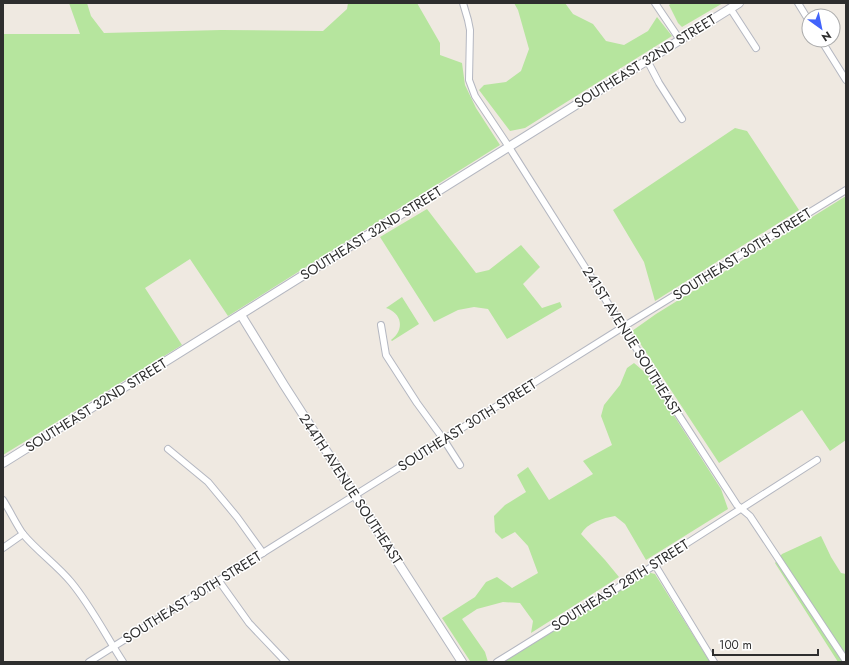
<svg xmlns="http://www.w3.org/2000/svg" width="849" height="665" font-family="Jost,sans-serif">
<rect width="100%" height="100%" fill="#efe9e1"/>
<!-- green -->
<g fill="#b6e59e">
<polygon points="69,3 87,3 91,16 104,33 221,30 323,31 347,9 348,3 417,3 440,43 440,55 462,63 465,85 476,108 500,145 228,316 190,259 145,288 182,345 3,455 3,34 80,34"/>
<polygon points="514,3 565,3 573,14 593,24 606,41 624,45 648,31 657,17 672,36 525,128 510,131 479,90 484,85 506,82 521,71 529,49 518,10"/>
<polygon points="672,3 723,3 682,27 678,23 669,5"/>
<polygon points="735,128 747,131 799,210 655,301 644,262 613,210"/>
<polygon points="846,196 846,440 830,451 802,410 719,463 632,331 656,314"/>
<polygon points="427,209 476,273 489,270 521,245 540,267 523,284 542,308 560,302 562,307 507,339 488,309 474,307 458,310 434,322 380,237"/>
<path d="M402,297l17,27 -27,17 -1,-1c14,-10 11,-27 -5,-32z"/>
<path d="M634,363l14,12 73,114 7,20 -82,51 -21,-36 -10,-8c-12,2 -28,7 -34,18l24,26 14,17 -88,56 2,-12 -13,-18 -17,-1 -26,7 -15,10 23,33 3,10h-16l-2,-1 -28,-43 33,-21 11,-15 11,-5 15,11 26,-15 -10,-27 -13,-14 -13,7 -7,-7 -1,-16 11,-11 21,-13 -9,-17 11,-8 21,33 44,-26 -10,-13 29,-16 -11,-29 3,-11 16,-20 7,-17z"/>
<polygon points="821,536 831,557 841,573 846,574 846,662 838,662 775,563 782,554"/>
<polygon points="647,572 655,574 710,662 503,662 638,576"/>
</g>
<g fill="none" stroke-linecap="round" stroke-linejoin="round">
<!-- minor casing -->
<g stroke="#b4b7c1" stroke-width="8">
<g id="minor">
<polyline points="463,3 468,20 470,30 469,80 475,96 509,147 669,400 737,505 750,516 846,661"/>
<polyline points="655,3 680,40"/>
<polyline points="798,3 809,21"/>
<polyline points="730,8 756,48"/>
<polyline points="821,40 846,80"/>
<polyline points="647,60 659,83 682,119"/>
<polyline points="381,325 386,355 417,403 444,440 460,465"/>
<polyline points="168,449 208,482 237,517 263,553"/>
<path d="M3,500c7,11 13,24 20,34 14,17 34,31 48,48 20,24 35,54 52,80"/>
<polyline points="3,548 23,534"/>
<polyline points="655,565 714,662"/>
<polyline points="219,581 249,623 286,662"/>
<polyline points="89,662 623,327 846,190"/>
<polyline points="497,662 555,626 655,565 678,549 817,460"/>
</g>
</g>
<!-- tertiary casing -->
<g stroke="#b4b7c1" stroke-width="10">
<g id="tertiary">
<polyline points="241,315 284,385 462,662"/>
<polyline points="3,463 739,3"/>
</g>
</g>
<!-- minor -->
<use href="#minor" stroke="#fff" stroke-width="6"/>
<!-- tertiary -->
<use href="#tertiary" stroke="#fff" stroke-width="8"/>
</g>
<g text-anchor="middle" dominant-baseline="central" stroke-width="3" stroke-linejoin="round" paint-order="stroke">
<!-- street labels -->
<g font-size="14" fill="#2e2e2e" stroke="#fff">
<text transform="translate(645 61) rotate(-32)">SOUTHEAST 32ND STREET</text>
<text transform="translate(371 233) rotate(-32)">SOUTHEAST 32ND STREET</text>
<text transform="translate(742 254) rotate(-32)">SOUTHEAST 30TH STREET</text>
<text transform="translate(632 341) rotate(58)">241ST AVENUE SOUTHEAST</text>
<text transform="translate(96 405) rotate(-32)">SOUTHEAST 32ND STREET</text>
<text transform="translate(467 425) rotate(-32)">SOUTHEAST 30TH STREET</text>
<text transform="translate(351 489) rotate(57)">244TH AVENUE SOUTHEAST</text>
<text transform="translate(620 585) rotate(-32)">SOUTHEAST 28TH STREET</text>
<text transform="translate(192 597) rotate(-32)">SOUTHEAST 30TH STREET</text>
</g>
</g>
<!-- border -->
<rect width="849" height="665" fill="none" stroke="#2e2e2e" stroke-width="8"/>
<!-- north arrow -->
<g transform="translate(821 28) rotate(147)"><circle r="19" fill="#ffffff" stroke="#ababab"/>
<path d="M0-3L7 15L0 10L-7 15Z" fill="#4264fb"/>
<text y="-6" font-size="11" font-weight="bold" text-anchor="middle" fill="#2e2e2e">N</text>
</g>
<!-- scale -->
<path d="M713 649v6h105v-6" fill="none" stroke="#2e2e2e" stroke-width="2"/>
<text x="719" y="649" font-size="12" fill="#2e2e2e" stroke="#ffffff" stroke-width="3" paint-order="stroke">100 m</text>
</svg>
